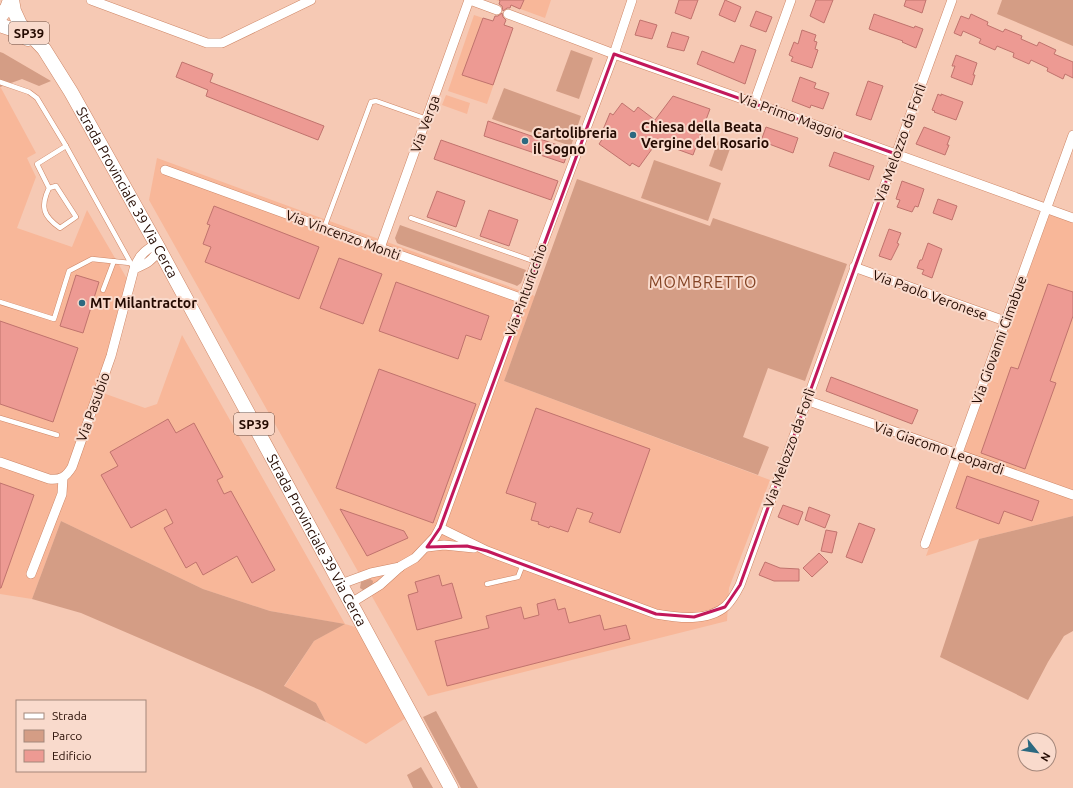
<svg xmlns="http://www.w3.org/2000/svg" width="1073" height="788" font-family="Ubuntu,sans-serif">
<rect width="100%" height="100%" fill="#f6c9b4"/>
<!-- built -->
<g fill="#f8b799">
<polygon points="496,0 551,0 545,18"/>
<polygon points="474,15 513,28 487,104 448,91"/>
<polygon points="0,87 1,88 36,153 27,158 36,177 17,228 72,247 87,210 133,289 116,354 103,393 145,408 157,404 182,335 345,624 359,628 406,718 366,744 326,722 316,703 284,687 314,641 344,624 270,611 203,589 61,521 32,599 0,594"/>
<polygon points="446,95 470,103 467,114 442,105"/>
<polygon points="157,158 535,296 504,381 770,480 729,588 727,621 428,696 149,200"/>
<polygon points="1050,213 1073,222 1073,516 979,539 926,556"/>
</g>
<!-- green -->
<g fill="#d49d85">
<polygon points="1002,0 1073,0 1073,46 997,14"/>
<polygon points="571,50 593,58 579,99 556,91"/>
<polygon points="0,52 3,53 51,81 39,86 22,79 0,87"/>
<polygon points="504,88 581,116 571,146 492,119"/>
<polygon points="718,141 731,146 722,171 709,166"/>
<polygon points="654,160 721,183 708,221 641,198"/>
<polygon points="577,179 710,226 713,218 847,264 805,381 768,368 743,437 769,447 758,475 504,381"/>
<polygon points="400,225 526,270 521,283 517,286 515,285 399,244 397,243 395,238"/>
<polygon points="1073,516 1073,631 1064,636 1048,662 1028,700 940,657 979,539"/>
<polygon points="61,521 203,589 270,611 345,624 314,641 284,686 316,703 326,722 260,690 81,613 32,599"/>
<path d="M370,579l3,2c0,6 -5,8 -10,9l-3,-2 1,-6z"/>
<polygon points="436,711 478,788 461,788 423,717"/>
<polygon points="421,767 433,788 413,788 407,775"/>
</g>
<!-- building -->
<g fill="#ed9a93" stroke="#c0736d">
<polygon points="499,0 524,0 520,9 511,5 510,8 507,8 503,11 502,6 499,4 500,1"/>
<polygon points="679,0 698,0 691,19 675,13"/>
<polygon points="725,0 741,7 735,22 719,15"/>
<polygon points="816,0 833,0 824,23 810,16"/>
<polygon points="906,0 926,0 922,13 904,6"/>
<polygon points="756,11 772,17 766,32 750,26"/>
<polygon points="502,13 503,17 506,20 504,25 513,28 493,85 462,75 483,18 493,21 495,16 498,16"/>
<polygon points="874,14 914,28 915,26 923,29 916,48 902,42 903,41 869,29"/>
<polygon points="971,14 988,22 987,25 1003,32 1005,29 1022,36 1021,39 1037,46 1039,42 1056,50 1054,54 1073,62 1073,78 1065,74 1063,79 1047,71 1048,68 1031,60 1029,64 1013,57 1014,53 997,46 995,50 979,43 981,39 963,31 961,36 954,33 961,16 969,19"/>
<polygon points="640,20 657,25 652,39 635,35"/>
<polygon points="802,30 816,35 814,41 817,42 815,49 818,50 812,68 791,61 793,57 789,55 794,42 798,44"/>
<polygon points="672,32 689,37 684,51 667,47"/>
<polygon points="741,45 756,50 745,84 697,64 702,51 734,63"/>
<polygon points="956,55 977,63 973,75 975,75 972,85 951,77 955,66 952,66"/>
<polygon points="182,62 213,74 210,82 324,126 318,140 206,96 208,90 176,77"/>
<polygon points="800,77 816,83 814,88 829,93 823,109 811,105 810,108 792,101"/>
<polygon points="868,81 883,86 871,120 856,115"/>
<polygon points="938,94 941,96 941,94 963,102 956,120 934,112 935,111 932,110"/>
<polygon points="673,96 710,109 693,155 657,142 639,167 632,163 630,166 599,144 603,138 602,132 610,113 613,115 622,103 634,112 638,107 655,120"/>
<polygon points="488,121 569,149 564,163 484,136"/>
<polygon points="766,127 798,138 793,153 761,141"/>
<polygon points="924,127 950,137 947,145 949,145 945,155 916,144"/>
<polygon points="441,140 558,181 551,200 434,159"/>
<polygon points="834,152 874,166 869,180 829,166"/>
<polygon points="902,181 924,189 918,207 915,206 912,212 897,207 900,200 896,199"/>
<polygon points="437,191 465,201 456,227 427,217"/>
<polygon points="938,199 957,206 952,220 933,213"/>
<polygon points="214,206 319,247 299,299 205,262 211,247 203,244 210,225 207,224"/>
<polygon points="489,210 518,220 509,246 480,236"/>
<polygon points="889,229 901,233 897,243 899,244 891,260 879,256"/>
<polygon points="928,243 942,249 932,278 922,274 924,270 917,268 920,260 922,260"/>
<polygon points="339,258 382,274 363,324 320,308"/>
<polygon points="76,275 99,282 83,333 60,326"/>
<polygon points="396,282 489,316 481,340 466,335 458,359 379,331"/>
<polygon points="1048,284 1073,292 1073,316 1050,381 1056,383 1025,469 981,453 1011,367 1018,369"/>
<polygon points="0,321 78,348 53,422 0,404"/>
<polygon points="379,369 476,404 433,523 336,488"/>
<polygon points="831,377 918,410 912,424 826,391"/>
<polygon points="536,408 650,449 620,533 589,522 593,513 577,508 568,532 550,526 549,528 538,524 539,522 531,520 536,503 506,493"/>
<polygon points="168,419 176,433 194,423 223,477 217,480 224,494 231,491 275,570 252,583 237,556 203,575 196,562 186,568 164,528 173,523 166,509 131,528 101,475 118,466 110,452"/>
<polygon points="967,476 1039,501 1032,521 1004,511 999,524 956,508"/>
<polygon points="0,483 34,495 1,588 0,588"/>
<polygon points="783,505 803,512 798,525 778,517"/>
<polygon points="809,507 830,515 825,528 805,520"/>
<polygon points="340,509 404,531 408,538 367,556"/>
<polygon points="859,523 875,529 862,563 846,557"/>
<polygon points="826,530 837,532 832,553 821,551"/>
<polygon points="819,553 828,562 812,577 803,568"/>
<polygon points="765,562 780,568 799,569 799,581 774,581 759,575"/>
<polygon points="439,575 442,586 452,583 462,618 417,630 408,595 418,592 415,582"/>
<polygon points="555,599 558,610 565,608 569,623 600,615 604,630 626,625 630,639 447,686 435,641 489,628 486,616 521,607 524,619 539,615 537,604"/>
</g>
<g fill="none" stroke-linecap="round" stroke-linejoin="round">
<!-- lane casing -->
<g stroke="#cd8666" stroke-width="5.5">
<g id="lane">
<polyline points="0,82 29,92 37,98 66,146 134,269"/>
<path d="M49,188c-9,19 -6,28 11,40l16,-11 -20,-31 -7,2 -12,-24 29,-18"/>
<polyline points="411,218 536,262"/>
<polyline points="324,228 371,102 376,101 427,119"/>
<polyline points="103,290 114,261"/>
<polyline points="0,302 54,319 69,271 92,259 130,263"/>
<polyline points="0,418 57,435"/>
<polyline points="487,584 518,577 523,564"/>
</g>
</g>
<!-- street casing -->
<g stroke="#cd8666" stroke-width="10">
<g id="street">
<polyline points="91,0 207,43 222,43 311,0"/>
<polyline points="470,0 497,10"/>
<polyline points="508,14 614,54 757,104 1073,218"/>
<polyline points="754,103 791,0"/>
<polyline points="165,170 380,248 523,299"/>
<polyline points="380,248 469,0"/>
<polyline points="854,267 1005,321"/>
<polyline points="806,400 1073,495"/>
<path d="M0,462l49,17c12,1 17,-2 23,-12l39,-111 23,-87c4,-11 8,-16 17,-22l8,2c-6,12 -13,15 -25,20"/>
<path d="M440,528l47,23 169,63c22,4 52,8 70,-8 6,-6 10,-13 14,-21l212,-585"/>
<polyline points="925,544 1073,135"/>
<polyline points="427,547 444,545 474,548"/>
<polyline points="31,574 62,494 63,478"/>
<polyline points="341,584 371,573 400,567"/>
<polyline points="351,603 380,585 401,566 415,558 435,537 440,528 536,262 614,54 632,0"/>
</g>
</g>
<!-- primary casing -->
<g stroke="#cd8666" stroke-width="15">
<g id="primary">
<path id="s1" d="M12,0l2,11 6,13 24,25 27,43 88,157 292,539"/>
<polyline points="0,17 7,8 10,0"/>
<polyline points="0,25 14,30 28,39"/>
</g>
</g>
<!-- lane -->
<use href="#lane" stroke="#fff" stroke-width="4.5"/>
<!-- street -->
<use href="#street" stroke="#fff" stroke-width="9"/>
<!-- primary -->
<use href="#primary" stroke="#fff" stroke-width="14"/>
</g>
<!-- marked area -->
<path fill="none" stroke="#c2185b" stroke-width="3" stroke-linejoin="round" d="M614,54l282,100 -156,431 -15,22 -31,10 -38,-3 -169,-63 -20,-5 -40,1 13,-19z"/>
<!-- markers -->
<g fill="#2c6980" stroke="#f9dacc" stroke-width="1.5">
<circle cx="633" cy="135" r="4"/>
<circle cx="525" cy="141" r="4"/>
<circle cx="82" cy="303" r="4"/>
</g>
<g text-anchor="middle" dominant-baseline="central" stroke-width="4" stroke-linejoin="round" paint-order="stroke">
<!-- shield labels -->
<g fill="#f9dacc" stroke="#64483e" stroke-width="1">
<rect x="9" y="22" width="40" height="22" rx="3"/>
<rect x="234" y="413" width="40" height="22" rx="3"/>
</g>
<g font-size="13" font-weight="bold" fill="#240a01">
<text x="29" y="33">SP39</text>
<text x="254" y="424">SP39</text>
</g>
<!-- street labels -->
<g font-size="14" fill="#240a01" stroke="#f9dacc">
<text transform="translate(791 116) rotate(20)">Via Primo Maggio</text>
<text transform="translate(425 124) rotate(-70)">Via Verga</text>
<text transform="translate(900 143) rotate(-70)">Via Melozzo da Forlì</text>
<text stroke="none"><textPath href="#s1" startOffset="226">Strada Provinciale 39 Via Cerca</textPath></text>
<text transform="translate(343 235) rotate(20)">Via Vincenzo Monti</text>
<text transform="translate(526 290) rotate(-70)">Via Pinturicchio</text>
<text transform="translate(930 295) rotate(20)">Via Paolo Veronese</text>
<text transform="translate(999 340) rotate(-70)">Via Giovanni Cimabue</text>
<text transform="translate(93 407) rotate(-70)">Via Pasubio</text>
<text transform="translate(789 448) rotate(-70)">Via Melozzo da Forlì</text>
<text transform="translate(939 448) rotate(19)">Via Giacomo Leopardi</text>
<text stroke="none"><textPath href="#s1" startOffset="622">Strada Provinciale 39 Via Cerca</textPath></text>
</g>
<!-- poi labels -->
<g font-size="14" font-weight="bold" fill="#240a01" stroke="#f9dacc" text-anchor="start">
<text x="641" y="127">Chiesa della Beata<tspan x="641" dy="16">Vergine del Rosario</tspan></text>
<text x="533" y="133">Cartolibreria<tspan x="533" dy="16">il Sogno</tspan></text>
<text x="90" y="303">MT Milantractor</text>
</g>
<!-- quarter labels -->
<g font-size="16" letter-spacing="1" fill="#834324" stroke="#f9dacc">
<text x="703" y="282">MOMBRETTO</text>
</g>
</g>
<!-- legend -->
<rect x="16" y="700" width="130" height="72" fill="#f9dacc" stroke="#a4877b"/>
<rect x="24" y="713" width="20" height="6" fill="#ffffff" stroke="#a4877b"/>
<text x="52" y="720" font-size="12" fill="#240a01">Strada</text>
<rect x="24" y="730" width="20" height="12" fill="#d49d85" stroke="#a4877b"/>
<text x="52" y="740" font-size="12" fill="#240a01">Parco</text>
<rect x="24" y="750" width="20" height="12" fill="#ed9a93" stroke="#a4877b"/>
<text x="52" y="760" font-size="12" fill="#240a01">Edificio</text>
<!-- north arrow -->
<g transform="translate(1037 752) rotate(120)"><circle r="19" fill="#f9dacc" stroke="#a4877b"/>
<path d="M0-3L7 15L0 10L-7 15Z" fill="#2c6980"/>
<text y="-6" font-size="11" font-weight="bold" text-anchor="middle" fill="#240a01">N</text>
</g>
</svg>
